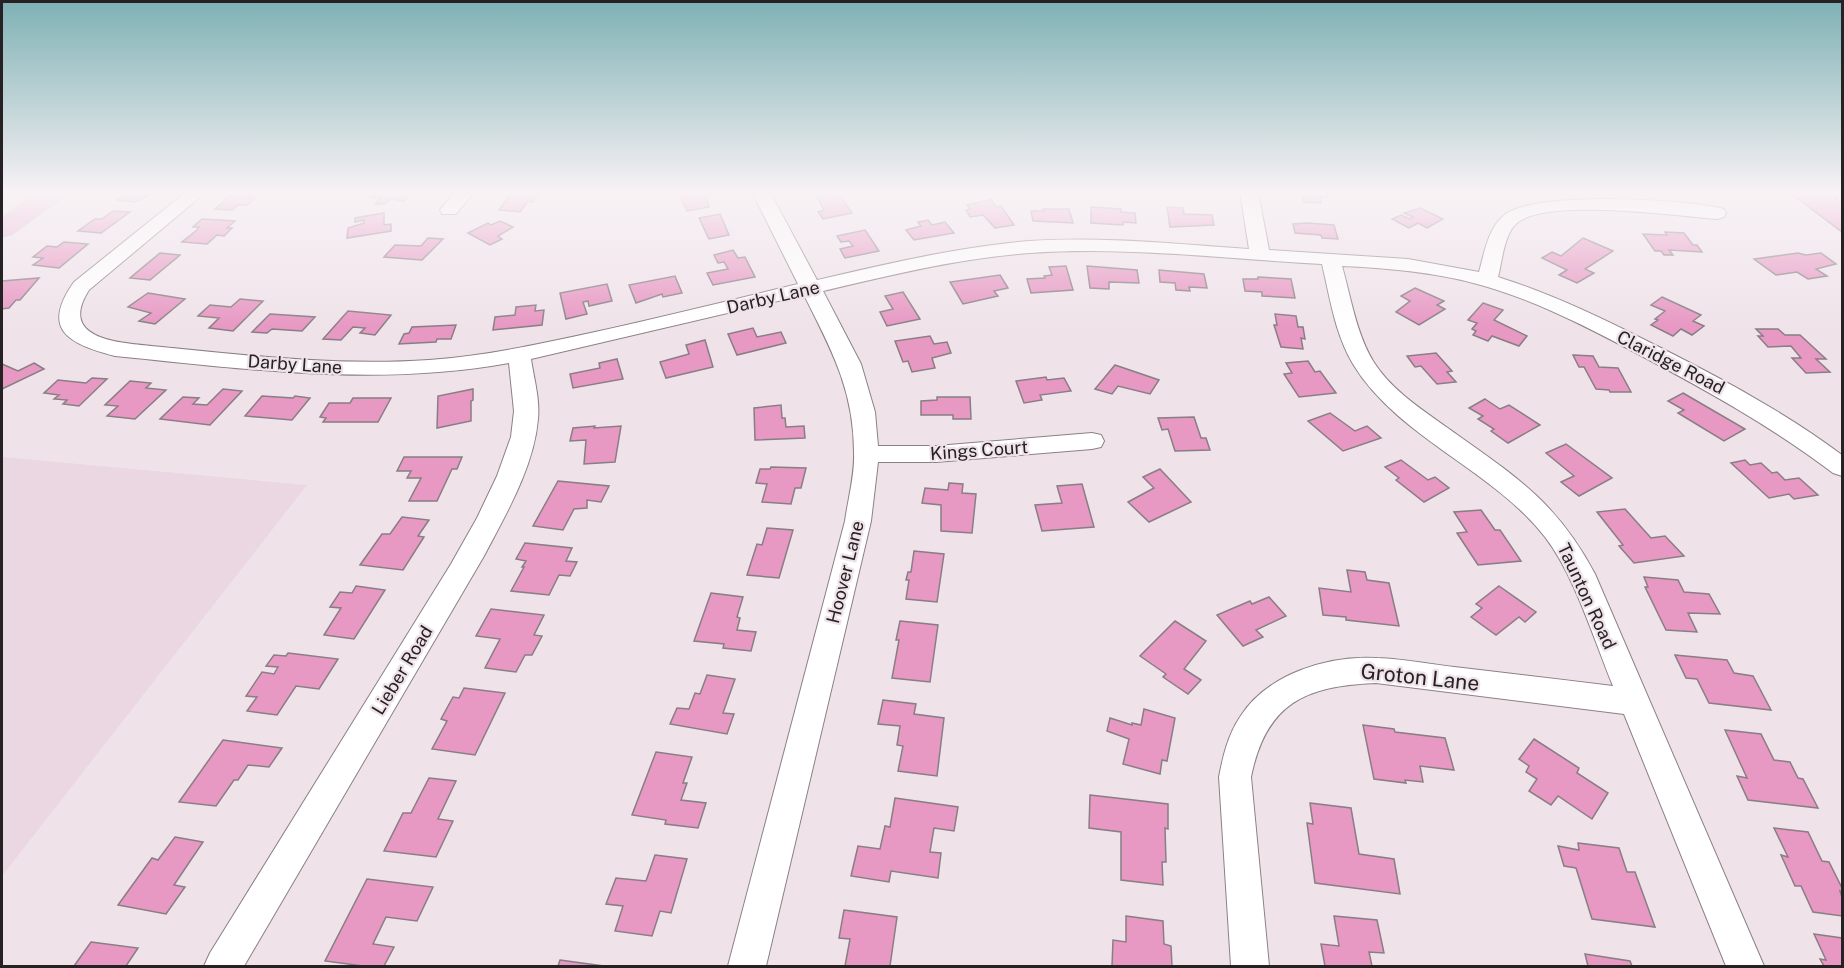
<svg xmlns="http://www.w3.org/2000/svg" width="1844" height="968" font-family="'Public Sans',sans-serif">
<rect width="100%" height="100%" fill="#efe3e9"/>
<!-- built -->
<polygon fill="#ebd7e1" points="2,457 307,485 2,876"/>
<!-- building -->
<g fill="#e798c3" stroke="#887e83" stroke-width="1.5">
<polygon points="130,192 155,192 135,202 118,200"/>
<polygon points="234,192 255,192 248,198 255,198 247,205 238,205 232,210 215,209"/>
<polygon points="377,192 401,192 412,193 404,201 390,199 385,204 375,204 381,198 371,197"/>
<polygon points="512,192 541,192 533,202 528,201 520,212 499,210"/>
<polygon points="678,192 711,192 705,194 709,207 687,211"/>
<polygon points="838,192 852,213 823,219 818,212 824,210 817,197"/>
<polygon points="1302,192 1327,192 1328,197 1320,197 1321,203 1304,202"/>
<polygon points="1819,192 1842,192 1842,197 1835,197 1842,203 1842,232 1790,193"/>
<polygon points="991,199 996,207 1001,206 1014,225 995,228 983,215 970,217 966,210 970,209 967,205"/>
<polygon points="1091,207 1121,209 1121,212 1135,213 1136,223 1123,222 1123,225 1091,223"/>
<polygon points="1167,207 1183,208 1184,214 1212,215 1214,225 1170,227"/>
<polygon points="1420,208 1443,219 1427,228 1418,223 1409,228 1392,219 1401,215 1410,219 1413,217 1404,213"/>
<polygon points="1043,209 1069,209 1073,223 1033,221 1031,211 1044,211"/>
<polygon points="113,211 130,212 101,233 78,231 95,219 102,219"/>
<polygon points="384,213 384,225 391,224 391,231 347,238 348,228 364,223 364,220 355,222 355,218"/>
<polygon points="720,214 729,235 709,239 699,218"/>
<polygon points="202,219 235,221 227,228 232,228 224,236 217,235 207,244 182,242 197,230 199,227 193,227"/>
<polygon points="928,220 932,225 945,222 954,233 914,240 906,230 921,226 918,222"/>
<polygon points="500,221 513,227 498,236 502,239 490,245 468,233 488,223 491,225"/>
<polygon points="1307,223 1334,225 1338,239 1322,238 1321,235 1295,233 1293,224"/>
<polygon points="865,230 879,251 845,258 840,249 853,246 849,241 841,242 837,236"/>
<polygon points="1665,232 1684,233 1693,245 1697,245 1702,252 1669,250 1673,255 1664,255 1661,251 1655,251 1643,234 1667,235"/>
<polygon points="428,238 443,239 422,260 384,257 395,245 421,246"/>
<polygon points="1583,238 1613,251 1585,269 1594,273 1577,283 1559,275 1567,270 1542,258 1552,252 1561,256"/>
<polygon points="64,242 88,244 59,268 33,265 43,258 33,257 47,246 57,247"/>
<polygon points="733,250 738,258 745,257 755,277 713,285 707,273 728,269 724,262 718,263 714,255"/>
<polygon points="160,253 180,255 150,280 130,278"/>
<polygon points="1798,253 1806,255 1821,253 1836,264 1816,269 1827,276 1808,279 1797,272 1776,275 1754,259"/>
<polygon points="1066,266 1073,290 1031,293 1027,279 1045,278 1044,276 1052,275 1049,267"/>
<polygon points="1087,266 1137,270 1139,283 1109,282 1109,289 1090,288"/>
<polygon points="1159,270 1204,274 1207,288 1189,287 1190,291 1176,290 1175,283 1160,282"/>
<polygon points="1000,275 1008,288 994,291 998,296 963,304 950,282"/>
<polygon points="675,276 682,293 663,297 662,294 636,303 629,285"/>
<polygon points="1258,277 1291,279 1295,298 1262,296 1262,292 1245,291 1243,279 1258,279"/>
<polygon points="39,278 20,300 16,300 9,308 2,309 2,281"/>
<polygon points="607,284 612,301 589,306 588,301 583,302 587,314 566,319 560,293"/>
<polygon points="1415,288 1444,301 1437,305 1445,309 1419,325 1396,312 1410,301 1401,296"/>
<polygon points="903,292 920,319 887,326 880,312 893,309 885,296"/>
<polygon points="148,293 185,299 155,324 139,321 151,313 128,307"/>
<polygon points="1662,297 1701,315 1693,321 1704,326 1692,335 1681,329 1673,336 1651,325 1658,320 1655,319 1665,311 1651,305"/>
<polygon points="240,299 263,301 233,331 209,328 219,318 198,316 210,305 231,307"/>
<polygon points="1483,303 1503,310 1494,320 1527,336 1519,346 1492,336 1488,341 1473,335 1476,331 1472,329 1477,323 1468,320"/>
<polygon points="536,305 535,311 544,310 542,325 493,330 495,317 515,315 516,307"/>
<polygon points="348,311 391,315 375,335 360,333 365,328 353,327 341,340 323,339"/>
<polygon points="270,314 315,317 302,331 272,329 267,333 252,332"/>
<polygon points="1275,314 1296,316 1298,327 1303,327 1305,339 1301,338 1303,349 1281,347 1274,325 1277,325"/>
<polygon points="456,325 451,339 437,339 436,342 399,344 404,334 409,333 412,327"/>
<polygon points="753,328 757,337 781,332 786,343 737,355 728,334"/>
<polygon points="1756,329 1778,329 1785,335 1800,335 1826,359 1816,359 1830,372 1806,373 1792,358 1801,358 1791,346 1768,347 1758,336 1763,336"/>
<polygon points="930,336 934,344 947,342 951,353 932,358 935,368 912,372 908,361 903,362 895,341"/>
<polygon points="705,340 713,367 666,378 660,362 689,354 686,345"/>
<polygon points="1436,353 1452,371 1447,372 1456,382 1437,384 1421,366 1415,367 1407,356"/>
<polygon points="1573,355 1593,356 1599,367 1618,368 1631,392 1610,392 1609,390 1596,389 1584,367 1579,367"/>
<polygon points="617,359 623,379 573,388 570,374 600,368 599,363"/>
<polygon points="1308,361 1315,372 1320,371 1336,393 1299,397 1284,374 1292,373 1286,363"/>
<polygon points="34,363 44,369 2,389 2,364 18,371"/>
<polygon points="1115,365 1159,380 1150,394 1118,386 1112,394 1095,389"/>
<polygon points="1046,377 1047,380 1064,378 1071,391 1040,395 1042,400 1024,403 1016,381"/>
<polygon points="92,378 107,379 79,406 63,404 67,400 54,399 59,395 44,393 58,380 86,383"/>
<polygon points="130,381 151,383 146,388 166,390 135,419 107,416 118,406 105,405"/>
<polygon points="223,389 242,391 210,425 160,419 183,397 199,398 193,404 207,405"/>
<polygon points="473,389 473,400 471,401 471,421 437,428 438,396"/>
<polygon points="1683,393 1745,429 1724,441 1678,413 1684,410 1668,401"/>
<polygon points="262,396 293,398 295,396 310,398 292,420 245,416"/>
<polygon points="937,397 970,397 971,419 953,419 953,415 921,415 921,401 937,400"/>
<polygon points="353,398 391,398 378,422 323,422 326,418 320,417 329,403 350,403"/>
<polygon points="1485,399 1500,409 1509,405 1540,425 1508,443 1491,431 1494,429 1478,419 1483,416 1469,408"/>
<polygon points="781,405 782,418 785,418 786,427 804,426 805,438 755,440 754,408"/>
<polygon points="1330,413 1355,431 1367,426 1381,438 1343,451 1308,421"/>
<polygon points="1194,417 1201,438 1206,438 1210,450 1175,451 1168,429 1162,430 1158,418"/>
<polygon points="595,426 594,428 621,426 615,462 584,464 586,440 570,441 573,428"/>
<polygon points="1566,444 1612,478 1579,496 1561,482 1574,476 1546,453"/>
<polygon points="404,457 462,457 457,469 452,469 437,501 409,501 421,478 407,478 411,471 397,471"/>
<polygon points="1401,460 1428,480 1435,477 1449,488 1424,502 1396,480 1399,478 1385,467"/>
<polygon points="1745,460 1750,465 1761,463 1772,473 1777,472 1785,480 1799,478 1818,495 1794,499 1789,494 1769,498 1731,463"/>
<polygon points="771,467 806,468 801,488 795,488 791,504 762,502 767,484 756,483 760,469 770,469"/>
<polygon points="1160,469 1191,502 1149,522 1128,502 1154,488 1143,477"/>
<polygon points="558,481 609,486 601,502 587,500 587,508 574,509 563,530 533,526"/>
<polygon points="949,483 963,484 962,493 976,494 972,533 941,531 941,505 922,503 925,488 948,490"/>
<polygon points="1082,484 1094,527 1042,531 1035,505 1062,503 1057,486"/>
<polygon points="1625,509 1651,538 1665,536 1684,556 1634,563 1619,546 1623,545 1597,512"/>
<polygon points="1481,510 1495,530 1500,530 1521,561 1478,565 1457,533 1467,532 1454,512"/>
<polygon points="402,517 429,520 418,536 424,537 403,570 360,565 382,534 390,534"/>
<polygon points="767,528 793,530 779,578 747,575 757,544 762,545"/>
<polygon points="525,543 572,548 566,561 577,562 570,576 559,575 549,595 511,591 524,567 522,567 526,561 516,559"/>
<polygon points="914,551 944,554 937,602 906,599 909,580 906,580 908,572 911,572"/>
<polygon points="1347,570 1365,572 1367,580 1389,583 1399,626 1346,620 1346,617 1323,615 1319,588 1351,592"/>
<polygon points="1644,577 1678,580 1684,592 1709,594 1720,614 1688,613 1697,632 1666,630 1645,587 1648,587"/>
<polygon points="356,586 385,590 354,639 324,635 341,608 330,607 340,592 352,593"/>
<polygon points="1499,586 1536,612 1525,622 1519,617 1496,635 1471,617 1482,608 1476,604"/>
<polygon points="711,593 743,597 737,617 740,618 737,630 756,632 751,651 723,648 724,644 694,641"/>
<polygon points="1269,597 1286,616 1256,630 1263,637 1243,646 1217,615 1250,601 1252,604"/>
<polygon points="491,609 544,615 534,635 542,636 532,655 525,655 516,672 485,668 500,639 476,636"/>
<polygon points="900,621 938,625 930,682 892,678 899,640 896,640"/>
<polygon points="1175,621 1206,641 1184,669 1201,680 1188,694 1163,677 1166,674 1140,656"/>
<polygon points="288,653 338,659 319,689 296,686 277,715 247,711 257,697 246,696 262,672 274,674 278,667 266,666 274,655 286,656"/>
<polygon points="1675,655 1727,660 1734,673 1753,676 1771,710 1709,703 1697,679 1686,678"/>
<polygon points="707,675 735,679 723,713 734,714 727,734 670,724 677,708 689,709 695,693 700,694"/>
<polygon points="464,688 505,693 475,755 432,749 447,721 441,719 453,697 459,698"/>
<polygon points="883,700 916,704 914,714 944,718 937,776 898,771 903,746 897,745 900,726 878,724"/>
<polygon points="1144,709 1175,718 1167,761 1162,760 1160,774 1123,764 1129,739 1107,731 1110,718 1132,725 1132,723 1141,725"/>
<polygon points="1363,725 1394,729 1395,732 1445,738 1454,770 1420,766 1423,782 1405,780 1406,783 1374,779"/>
<polygon points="1725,730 1761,734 1774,760 1790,762 1798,778 1803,779 1818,808 1748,800 1737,776 1747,778"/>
<polygon points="1534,739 1579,768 1577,773 1608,793 1592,819 1558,796 1551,805 1529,791 1537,779 1526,772 1529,766 1519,759"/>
<polygon points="223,740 282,748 269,767 248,765 238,780 234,780 216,806 179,802"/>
<polygon points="656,752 692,757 683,783 687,783 681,800 706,803 698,828 665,824 666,820 632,815"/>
<polygon points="429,778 456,781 438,819 453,821 436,857 384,851 403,813 411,813"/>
<polygon points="1090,795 1168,804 1168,829 1165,828 1166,862 1162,862 1163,885 1121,880 1121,832 1089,828"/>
<polygon points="895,798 958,807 954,831 934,828 930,852 941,853 938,878 891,871 889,882 851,876 858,846 880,849 885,826 890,827"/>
<polygon points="1310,803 1351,808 1359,854 1394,859 1400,894 1315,883 1307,823 1313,824"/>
<polygon points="1774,828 1808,832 1822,861 1829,862 1842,888 1842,892 1840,891 1842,897 1842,916 1813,912 1801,886 1795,886 1781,855 1788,857"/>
<polygon points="175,837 203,842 174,885 185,887 166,914 118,905 152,858 158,860"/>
<polygon points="1578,843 1619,848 1627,872 1635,872 1655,927 1592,919 1576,868 1564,866 1558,846 1579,850"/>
<polygon points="655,855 687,859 671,913 660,911 652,936 615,931 623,906 606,904 616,878 646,881"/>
<polygon points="367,879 433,887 417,921 386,917 373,944 394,947 384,966 363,966 325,961"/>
<polygon points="844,910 897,917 890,966 845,966 850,939 839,938"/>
<polygon points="1126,916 1163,921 1164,944 1171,946 1172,966 1112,966 1113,940 1126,942"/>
<polygon points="1334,916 1377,920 1384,953 1369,952 1372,966 1325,966 1321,944 1339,946"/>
<polygon points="1814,934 1842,938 1842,966 1824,966 1820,959 1826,960"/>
<polygon points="91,942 138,948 126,966 74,966"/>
<polygon points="1585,954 1630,961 1632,966 1588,966"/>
<polygon points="560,960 604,966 558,966"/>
</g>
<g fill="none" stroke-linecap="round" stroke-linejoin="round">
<!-- minor casing -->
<g stroke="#8a8085" stroke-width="2">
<g id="minor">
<path d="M186,192h20l-117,98c-34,53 39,53 73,57 89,9 178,19 267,13 56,-4 111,-16 166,-28 68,-15 136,-32 203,-48l-46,-92h18l47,88c70,-16 140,-33 212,-39 73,-5 147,3 220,8l-9,-57h18l11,58 139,9 71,13c5,-18 9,-42 23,-55 27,-27 183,-18 222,-8l2,4 -2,4 -7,2c-40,-3 -174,-22 -201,5 -12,11 -14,38 -18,53 57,18 110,44 163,71 63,32 125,65 181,107v21l-9,-3c-62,-47 -129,-84 -197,-120 -51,-27 -103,-54 -159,-69 -43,-12 -90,-16 -135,-18 9,32 14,66 31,95 20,32 56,53 86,75 61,43 100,70 136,138l169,392h-38l-102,-252 -248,-31c-71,3 -110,20 -125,94l18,189h-38l-12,-189c4,-21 9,-42 21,-60 27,-43 88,-62 137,-59 28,1 57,7 86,10 50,6 100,12 150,18 -19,-46 -38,-110 -68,-149 -53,-68 -148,-100 -192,-173 -18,-30 -23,-66 -31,-100 -97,-5 -196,-18 -292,-11 -70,5 -139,22 -207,38l38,73 14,48 3,34h58l156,-13 9,2 3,6 -3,6 -9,2 -156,13h-58l-7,59 -105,445h-38l117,-445c3,-22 10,-46 9,-69 0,-62 -23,-103 -50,-157l-273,64c3,20 9,40 7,60 -4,48 -32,95 -54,137l-240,410h-40l6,-13 241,-389 26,-46 20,-42 14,-39 3,-26 -5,-48c-131,24 -263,6 -394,-7 -46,-12 -75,-26 -41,-74z"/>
<polygon points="455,192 474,192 456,214 442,214 440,210"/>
</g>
</g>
<!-- major casing -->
<g stroke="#c7c6c6" stroke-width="3">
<polygon id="major" points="40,192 67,192 63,197 11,234 2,236 2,218"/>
</g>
<!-- minor -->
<use href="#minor" fill="#fff" fill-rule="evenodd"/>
<!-- major -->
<use href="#major" fill="#eab1d1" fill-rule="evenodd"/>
</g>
<!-- sky -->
<linearGradient id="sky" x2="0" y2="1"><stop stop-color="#7eb1b4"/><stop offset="0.59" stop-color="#f8f2f5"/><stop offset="1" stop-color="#f8f2f5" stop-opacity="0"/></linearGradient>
<rect width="1844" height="327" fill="url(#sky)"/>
<g text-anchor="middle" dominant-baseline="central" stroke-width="4.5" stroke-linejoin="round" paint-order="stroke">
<!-- street labels -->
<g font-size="18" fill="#262224" stroke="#efe3e9">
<text transform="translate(773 297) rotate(-13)">Darby Lane</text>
<text transform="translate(1671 362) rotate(27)">Claridge Road</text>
<text transform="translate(295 364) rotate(4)">Darby Lane</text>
<text transform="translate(979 450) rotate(-4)">Kings Court</text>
<text transform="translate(845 572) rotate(-76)">Hoover Lane</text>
<text transform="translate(1587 596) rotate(65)">Taunton Road</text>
<text transform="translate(402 670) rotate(-59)">Lieber Road</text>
</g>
<!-- near-street labels -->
<g font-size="21" fill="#262224" stroke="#efe3e9">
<text transform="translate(1420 677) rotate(6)">Groton Lane</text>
</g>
</g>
<!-- border -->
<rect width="1844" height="968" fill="none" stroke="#262224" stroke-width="6"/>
</svg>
